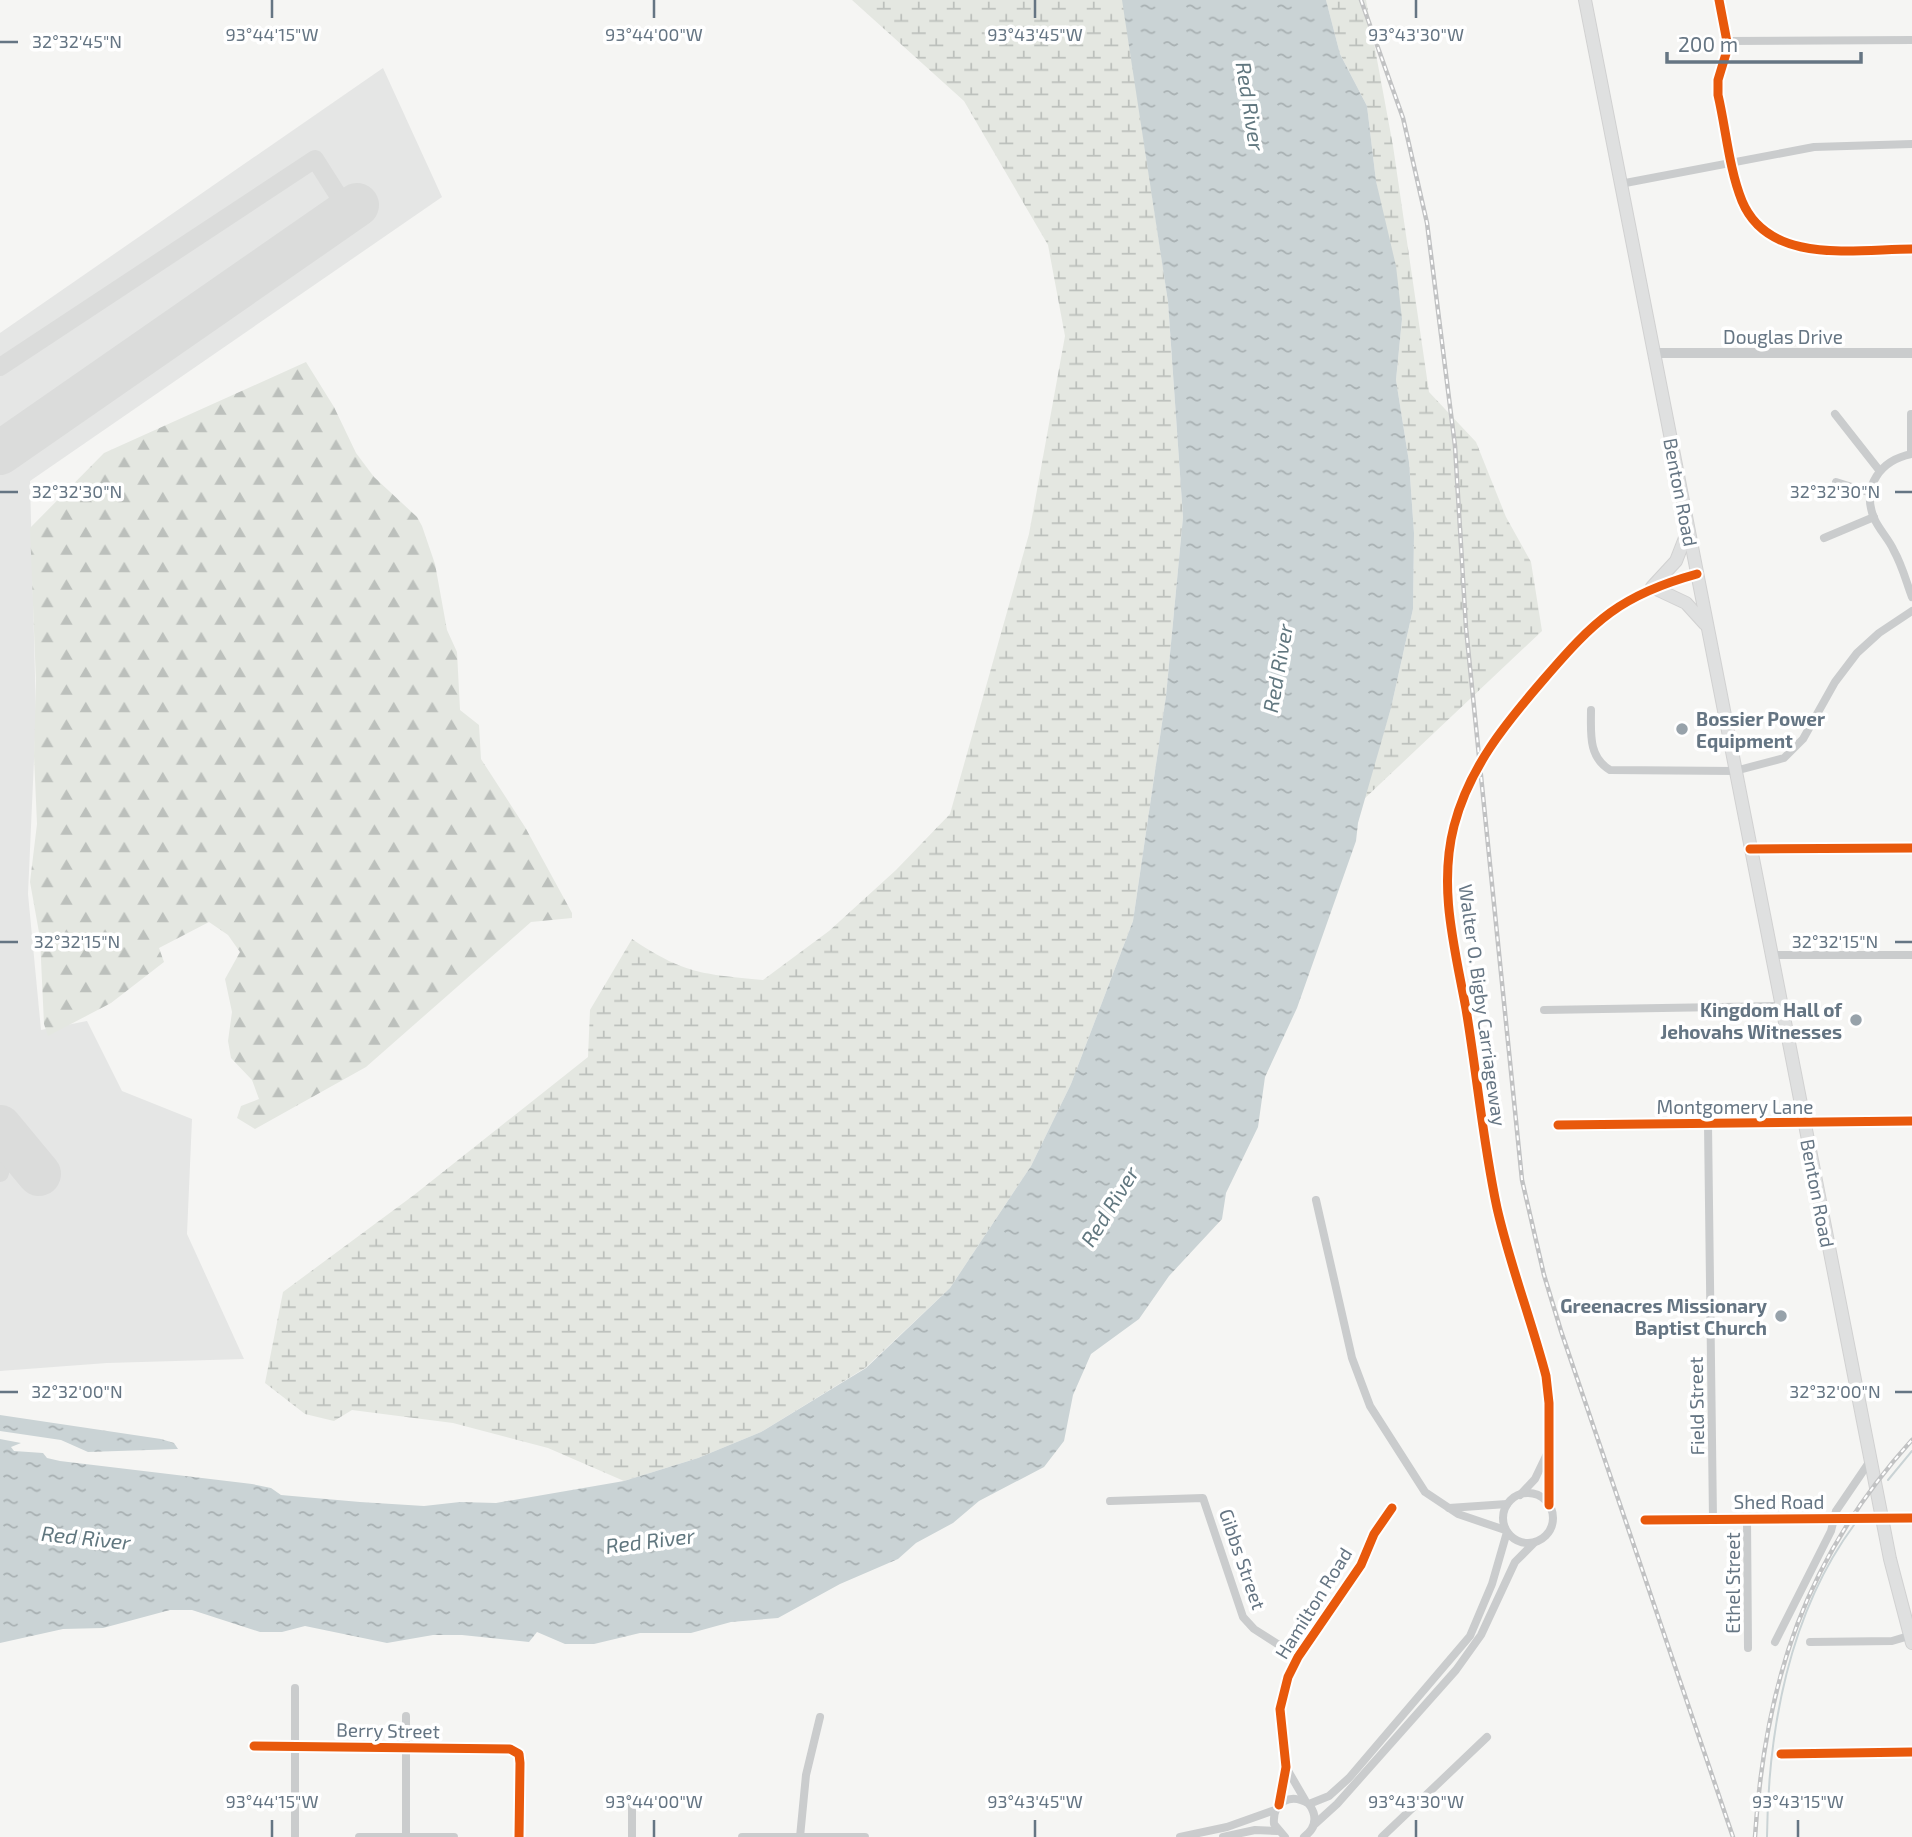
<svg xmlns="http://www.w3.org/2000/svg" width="1912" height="1837" font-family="'Exo 2',sans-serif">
<defs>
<pattern id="forest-firs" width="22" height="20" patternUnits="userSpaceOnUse" patternTransform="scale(1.75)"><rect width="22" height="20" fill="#e4e7e1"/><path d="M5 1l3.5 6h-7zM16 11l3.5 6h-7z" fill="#bcc0bc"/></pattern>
<pattern id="wetland-marsh" width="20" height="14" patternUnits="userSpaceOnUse" patternTransform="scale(1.75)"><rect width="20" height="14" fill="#e4e7e1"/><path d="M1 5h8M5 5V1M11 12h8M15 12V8" fill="none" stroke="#bcc0bc"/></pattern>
<pattern id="water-ripples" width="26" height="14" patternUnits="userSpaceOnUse" patternTransform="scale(1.75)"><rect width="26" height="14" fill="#cad3d5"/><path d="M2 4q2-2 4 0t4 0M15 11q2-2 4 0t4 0" fill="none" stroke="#a8b0b2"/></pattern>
</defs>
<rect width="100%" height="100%" fill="#f5f5f3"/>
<!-- built -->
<polygon fill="#e5e6e5" points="383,68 442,197 30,481 36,715 28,894 41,1030 87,1021 122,1091 192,1119 187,1234 244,1359 107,1363 0,1371 0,333"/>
<!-- forest -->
<polygon fill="url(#forest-firs)" points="306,362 334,407 356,453 374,477 417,517 422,526 435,564 447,630 457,652 460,710 479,725 481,759 525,827 572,913 572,918 531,922 366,1067 255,1129 237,1118 241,1106 259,1099 252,1080 231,1058 228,1041 232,1012 225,979 240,952 228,935 209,922 159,948 164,962 111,1003 48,1036 44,1024 40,938 30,882 37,824 34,756 36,682 30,528 104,453"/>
<!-- wetland -->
<g fill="url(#wetland-marsh)">
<path d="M852,0h271l45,302 15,215 -17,179 -33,225 -62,163 -40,82 -81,122 -85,80 -104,64 -63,26 -74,23 -76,-33 -95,-25 -101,-13 -18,11 -29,-7 -40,-31 18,-91 131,-97 174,-138 2,-47 42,-71c52,35 70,35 131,41l66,-49 67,-61 54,-56 79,-280 36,-198 -17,-91 -84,-144z"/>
<polygon points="1326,0 1366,0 1393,146 1429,392 1476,442 1506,517 1531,562 1542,631 1363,800 1391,708 1413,609 1414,533 1409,462 1396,380 1402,319 1376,181 1367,106 1340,54"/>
</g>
<!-- water -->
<g fill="url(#water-ripples)">
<polygon points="1122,0 1326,0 1340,54 1367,106 1376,181 1396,266 1402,319 1396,380 1409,462 1414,533 1413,609 1391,708 1358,823 1356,841 1297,1008 1265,1077 1258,1127 1226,1193 1222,1219 1169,1276 1139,1319 1091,1354 1073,1395 1064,1441 1044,1467 979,1501 953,1523 916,1543 898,1559 840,1584 778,1618 731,1622 691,1633 640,1633 594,1644 565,1644 537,1632 529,1642 462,1635 433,1635 387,1643 305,1626 282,1632 260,1632 192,1610 170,1610 103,1628 63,1629 0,1643 0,1439 21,1443 11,1447 14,1451 43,1453 47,1458 60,1461 252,1484 271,1488 281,1495 360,1502 424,1506 460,1502 496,1503 624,1481 698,1458 761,1432 866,1368 950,1288 1031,1166 1071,1084 1133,921 1166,696 1183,517 1168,302"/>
<polygon points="0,1415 161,1439 174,1443 178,1449 88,1452 61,1440 0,1431"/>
</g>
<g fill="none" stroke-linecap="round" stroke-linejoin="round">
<!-- stream -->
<g stroke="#cad3d5" stroke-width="2">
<polyline points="1888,1480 1912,1451"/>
<path d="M1767,1837c1,-107 22,-224 87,-312"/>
</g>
<!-- taxiway -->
<g stroke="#dbdcdb" stroke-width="18">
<polyline points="0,367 315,159 348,211"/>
<polyline points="0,1137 3,1153 0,1173"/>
</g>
<!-- runway -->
<g stroke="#dbdcdb" stroke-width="44">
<polyline points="0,453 357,205"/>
<polyline points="0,1127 39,1174"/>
</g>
<!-- primary casing -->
<g stroke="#d1d1d1" stroke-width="14">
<g id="primary">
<polyline points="1585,0 1890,1559 1912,1643"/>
<polyline points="1687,533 1676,561 1652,587 1686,603 1705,624"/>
</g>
</g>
<!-- minor -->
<g stroke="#cacccd" stroke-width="8">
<path d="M1719,0l9,47 -10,33v15c8,34 11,74 24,106 27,65 114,48 170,48"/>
<polyline points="1728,41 1912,40"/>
<polyline points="1620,184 1814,147 1912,144"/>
<polyline points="1835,414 1879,470"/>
<polyline points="1911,414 1911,454"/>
<path d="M1912,454c-31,6 -51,32 -38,64 5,12 15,21 20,33 8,14 12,30 18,46"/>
<polyline points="1836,482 1871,493"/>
<polyline points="1824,538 1874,517"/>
<path d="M1576,642c36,-36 72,-55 121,-68"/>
<path d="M1591,710c0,23 -3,47 19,60l125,1 49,-13 19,-19 32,-57 22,-29 22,-20 33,-22"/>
<polyline points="1750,849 1912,848"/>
<polyline points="1772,955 1912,955"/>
<polyline points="1544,1010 1781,1006"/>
<polyline points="1474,1060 1497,1207 1546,1376 1549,1403 1549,1505"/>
<polyline points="1708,1124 1713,1519"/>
<polyline points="1558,1125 1912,1121"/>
<polyline points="1316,1200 1352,1358 1370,1406 1425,1492 1458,1514 1505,1530"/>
<circle cx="1528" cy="1518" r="25"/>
<polyline points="1520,1495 1535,1479 1547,1454"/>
<polyline points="1110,1501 1203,1498 1243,1617 1254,1629 1298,1657"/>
<polyline points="1449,1508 1507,1504"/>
<polyline points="1747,1519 1748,1648"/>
<polyline points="1645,1520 1912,1518"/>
<polyline points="1775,1642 1831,1531 1836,1511 1870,1461"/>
<polyline points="1810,1642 1892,1641 1912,1635"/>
<polyline points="295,1688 295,1837"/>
<polyline points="254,1746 510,1749 519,1754 520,1763 519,1837"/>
<polyline points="1781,1754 1912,1752"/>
<polyline points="1287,1769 1305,1800"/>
<polyline points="1309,1804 1329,1796 1349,1778 1470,1636 1492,1584 1507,1532"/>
<polyline points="1279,1805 1286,1767 1280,1709 1288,1677 1298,1657 1361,1565 1374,1534 1392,1508"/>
<polyline points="1315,1824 1337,1804 1456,1670 1481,1635 1515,1562 1534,1543"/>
<polyline points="359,1837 454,1837"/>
<polyline points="406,1837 406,1716"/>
<polyline points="632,1837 632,1798"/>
<polyline points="742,1837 865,1837"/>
<polyline points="800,1837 806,1775 820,1717"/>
<polyline points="1180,1837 1227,1827 1275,1810"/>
<polyline points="1223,1837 1255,1830 1277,1831"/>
<path d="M1285,1837l-11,-13c-2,-22 17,-32 35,-20 9,13 7,24 -5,33"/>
<polyline points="1382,1837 1487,1737"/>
</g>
<!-- tertiary -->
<polyline stroke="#cacccd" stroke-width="10" points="1653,353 1912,353"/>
<!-- primary -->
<use href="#primary" stroke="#dfe0e0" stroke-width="12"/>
<!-- rail casing -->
<g stroke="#c1c2c3" stroke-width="4.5">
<g id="rail">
<polyline points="1361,0 1403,118 1427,223 1455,446 1466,628 1522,1180 1544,1275 1561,1331 1733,1837"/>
<path d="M1755,1837c10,-156 51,-280 157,-397"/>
</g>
</g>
<!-- rail -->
<use href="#rail" stroke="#fff" stroke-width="2" stroke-dasharray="5" stroke-linecap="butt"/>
<!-- minor-bridge -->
<path stroke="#cacccd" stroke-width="8" d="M1474,1060c-6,-33 -11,-67 -17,-100 -4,-25 -11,-49 -11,-74 -1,-102 68,-172 130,-244"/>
<!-- cycleway casing -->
<g stroke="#fff" stroke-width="13">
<g id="cycleway">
<path d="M1719,0l9,47 -10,33v15c8,34 11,74 24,106 27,65 114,48 170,48"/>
<polyline points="1750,849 1912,848"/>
<polyline points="1558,1125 1912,1121"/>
<path d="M1549,1505v-102l-3,-27c-15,-57 -36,-111 -49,-168 -14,-65 -20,-133 -31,-199 -11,-60 -28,-121 -12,-183 15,-58 51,-102 90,-147 50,-58 76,-84 153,-105"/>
<polyline points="1645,1520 1912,1518"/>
<polyline points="254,1746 510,1749 519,1754 520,1763 519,1837"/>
<polyline points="1781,1754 1912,1752"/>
<polyline points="1279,1805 1286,1767 1280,1709 1288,1677 1298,1657 1361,1565 1374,1534 1392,1508"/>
</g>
</g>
<!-- cycleway -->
<use href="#cycleway" stroke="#e8590c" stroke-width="9"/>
</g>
<!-- ticks -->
<path fill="none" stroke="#657583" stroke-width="2.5" d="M272,0v18M654,0v18M1035,0v18M1416,0v18M0,42h18M0,492h18M1895,492h17M0,942h18M1895,942h17M0,1392h18M1895,1392h17M272,1820v17M654,1820v17M1035,1820v17M1416,1820v17M1798,1820v17"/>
<!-- markers -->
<g fill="#97a2aa" stroke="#fff" stroke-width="2.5">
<circle cx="1682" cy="729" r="7"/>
<circle cx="1856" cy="1020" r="7"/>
<circle cx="1781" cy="1316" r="7"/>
</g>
<g text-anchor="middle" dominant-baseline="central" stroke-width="7" stroke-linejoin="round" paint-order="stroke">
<!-- street labels -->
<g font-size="19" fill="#657583" stroke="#fff">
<text x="1783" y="336">Douglas Drive</text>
<text transform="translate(1681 492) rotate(79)">Benton Road</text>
<text transform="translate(1483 1005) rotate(82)">Walter O. Bigby Carriageway</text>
<text x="1735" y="1106">Montgomery Lane</text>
<text transform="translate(1818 1193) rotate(79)">Benton Road</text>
<text transform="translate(1696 1406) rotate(-91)">Field Street</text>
<text x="1779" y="1501">Shed Road</text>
<text transform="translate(1243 1559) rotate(71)">Gibbs Street</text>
<text transform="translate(1732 1583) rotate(-90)">Ethel Street</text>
<text transform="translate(1313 1603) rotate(-58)">Hamilton Road</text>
<text transform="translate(388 1730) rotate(1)">Berry Street</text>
</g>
<!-- poi labels -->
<g font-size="19" font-weight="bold" fill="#657583" stroke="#fff" text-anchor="end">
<text x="1696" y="718" text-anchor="start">Bossier Power<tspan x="1696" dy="22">Equipment</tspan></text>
<text x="1842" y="1009">Kingdom Hall of<tspan x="1842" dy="22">Jehovahs Witnesses</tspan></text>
<text x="1767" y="1305">Greenacres Missionary<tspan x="1767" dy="22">Baptist Church</tspan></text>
</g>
<!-- water labels -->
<g font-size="21" font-style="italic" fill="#61777f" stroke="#fff">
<text transform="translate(1251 106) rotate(81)">Red River</text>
<text transform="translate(1277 668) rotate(-80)">Red River</text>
<text transform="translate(1109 1206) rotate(-58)">Red River</text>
<text transform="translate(86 1537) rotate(6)">Red River</text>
<text transform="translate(650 1540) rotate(-7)">Red River</text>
</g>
</g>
<g font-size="18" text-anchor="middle" fill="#657583" stroke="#fff" stroke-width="7" stroke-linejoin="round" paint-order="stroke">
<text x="272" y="41">93°44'15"W</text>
<text x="654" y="41">93°44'00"W</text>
<text x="1035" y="41">93°43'45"W</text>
<text x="1416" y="41">93°43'30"W</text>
<text x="77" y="48">32°32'45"N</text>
<text x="77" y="498">32°32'30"N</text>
<text x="1835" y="498">32°32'30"N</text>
<text x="77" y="948">32°32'15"N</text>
<text x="1835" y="948">32°32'15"N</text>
<text x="77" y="1398">32°32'00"N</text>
<text x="1835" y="1398">32°32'00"N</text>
<text x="272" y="1808">93°44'15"W</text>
<text x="654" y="1808">93°44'00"W</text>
<text x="1035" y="1808">93°43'45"W</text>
<text x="1416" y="1808">93°43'30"W</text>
<text x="1798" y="1808">93°43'15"W</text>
</g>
<!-- scale -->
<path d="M1667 52v10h194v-10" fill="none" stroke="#657583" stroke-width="3.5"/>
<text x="1678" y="52" font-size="21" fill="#657583" stroke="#ffffff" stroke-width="5" paint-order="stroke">200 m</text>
</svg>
